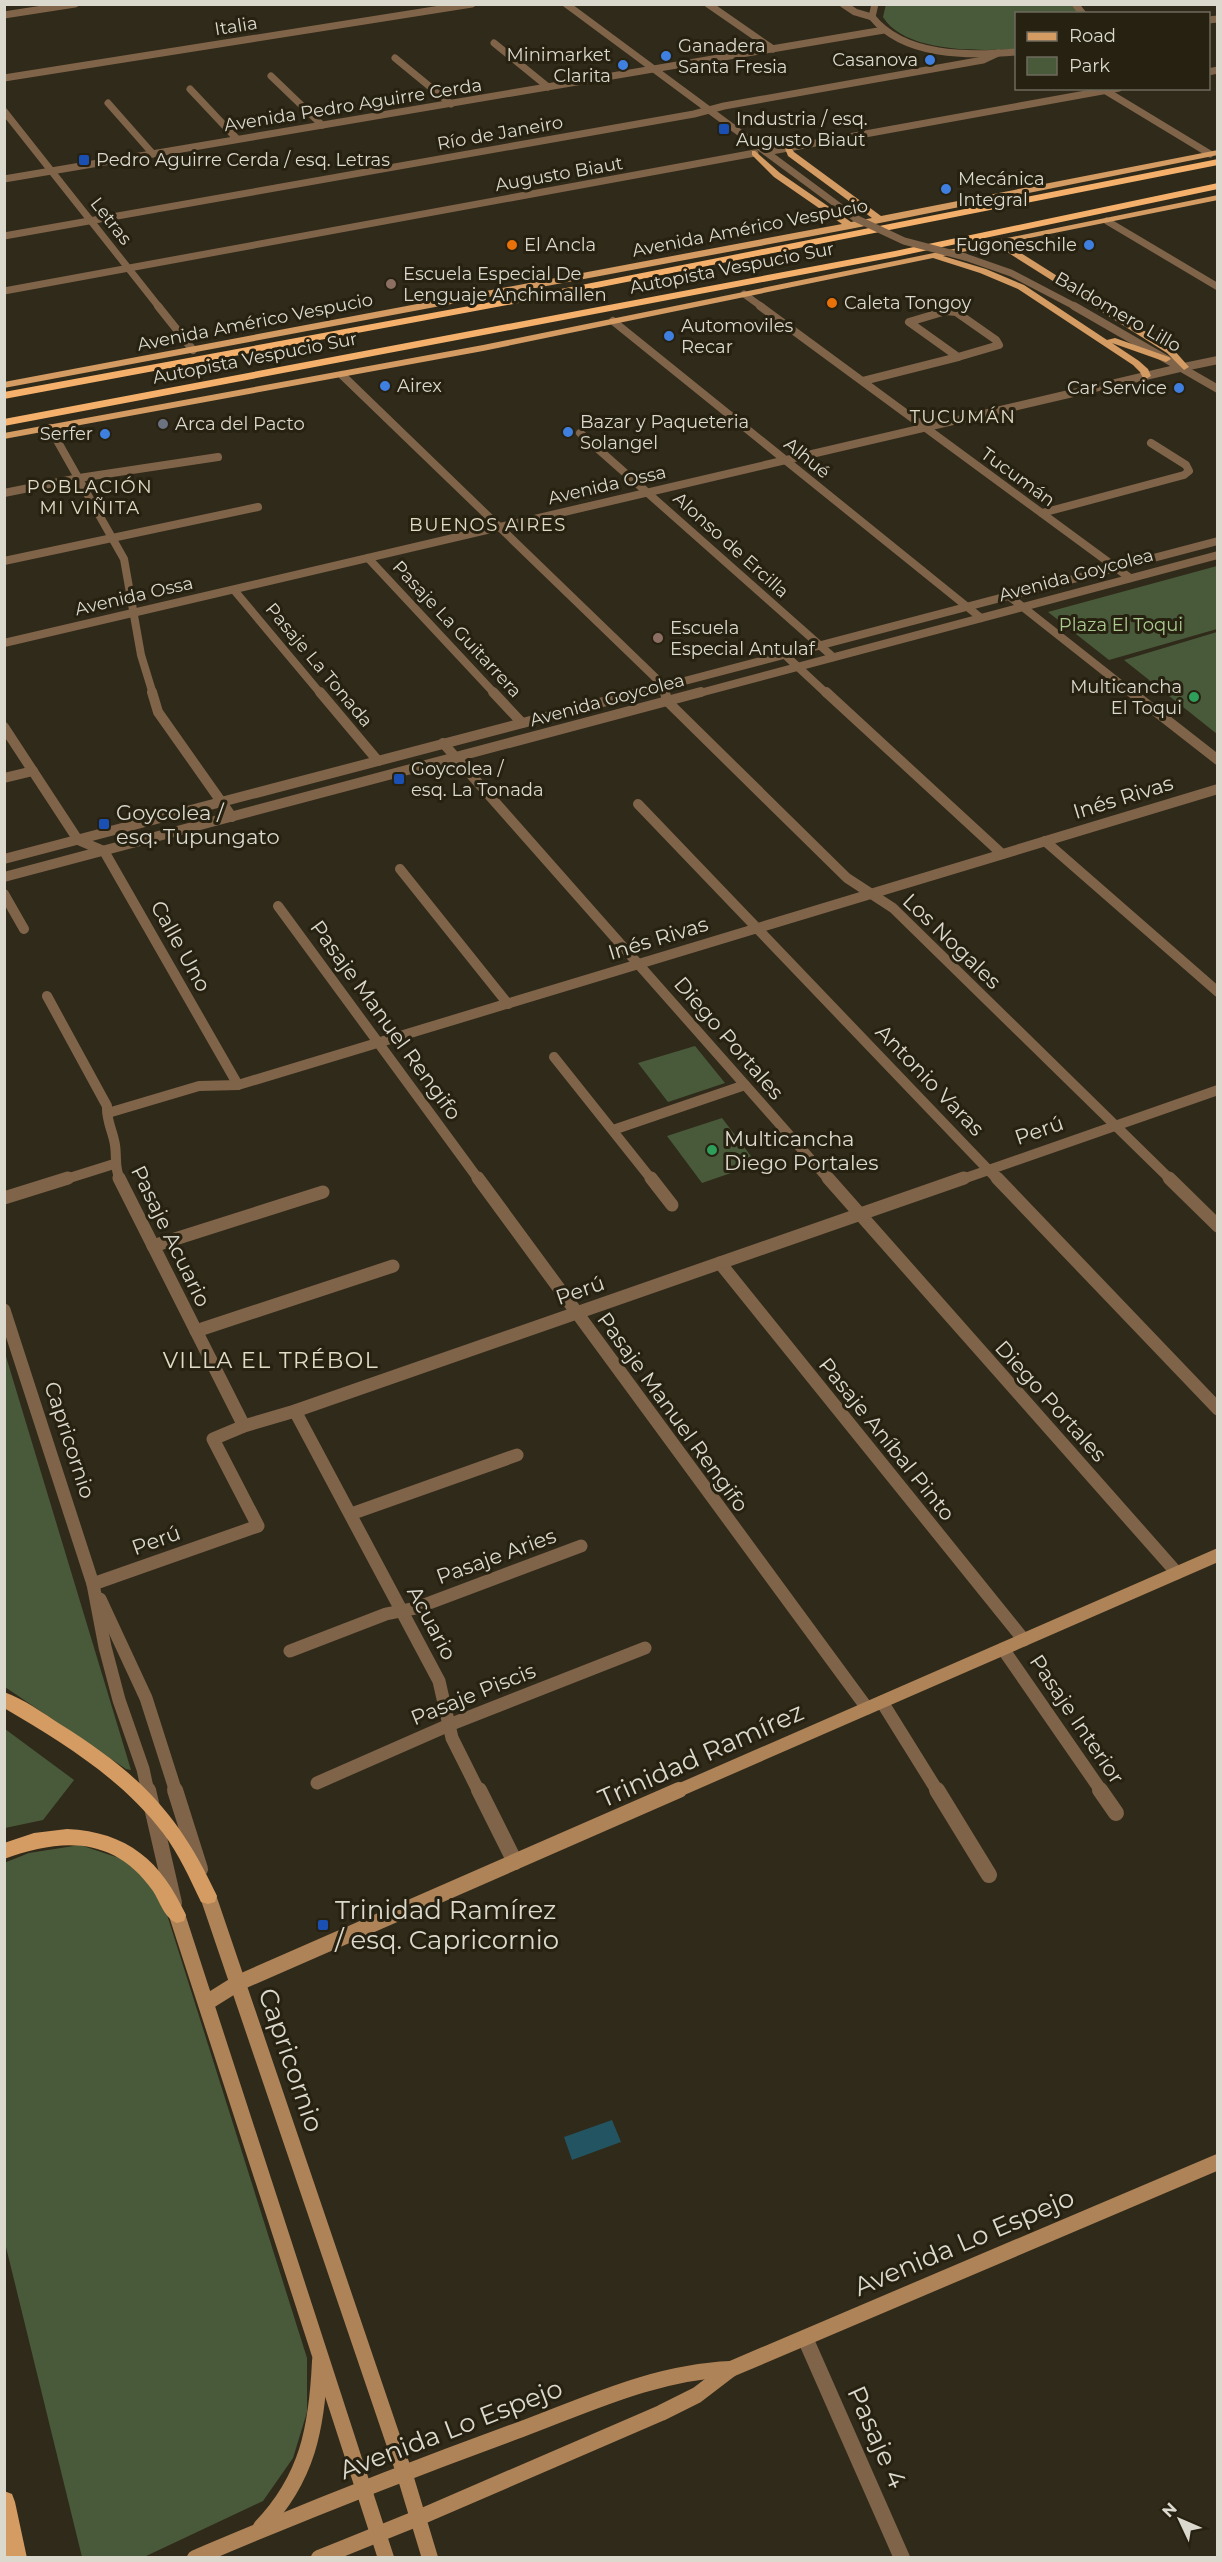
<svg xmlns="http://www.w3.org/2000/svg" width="1222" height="2562" font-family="Montserrat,sans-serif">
<rect width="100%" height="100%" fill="#302a1a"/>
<!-- green -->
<g fill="#495a3a">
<path d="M886,4h184l9,9 -63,1v35c-36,2 -111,4 -133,-32z"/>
<polygon points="1217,566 1217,629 1109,660 1048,612"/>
<polygon points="1217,632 1218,632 1217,734 1124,660"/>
<polygon points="695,1046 725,1083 668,1102 638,1063"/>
<polygon points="722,1118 757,1164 702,1183 667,1136"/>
<polygon points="4,1350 131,1770 126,1769 5,1687"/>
<polygon points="5,1729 74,1780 43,1820 5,1828"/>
<polygon points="80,1845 131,1862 163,1902 307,2358 307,2412 293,2458 263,2501 144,2557 82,2557 5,2243 4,1863 29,1853"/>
</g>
<!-- water -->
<polygon fill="#225461" points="612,2120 621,2142 572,2160 564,2137"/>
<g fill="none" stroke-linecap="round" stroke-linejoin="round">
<!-- minor-far4 -->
<g stroke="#7f6449" stroke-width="7">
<polyline points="708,4 773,49"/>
<polyline points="843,4 855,12 872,17"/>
<polyline points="1208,20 1218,19"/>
<polyline points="494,43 548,87"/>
<polyline points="395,58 451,104"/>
<polyline points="1208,72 1218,70"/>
<polyline points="271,76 322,125"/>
<polyline points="4,78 472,4"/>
<polyline points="190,89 237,139"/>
<polyline points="108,103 153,154"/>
<polyline points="4,111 159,307"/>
<polyline points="766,152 1119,88"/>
<polyline points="4,236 694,114 724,106 983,60 998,53"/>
<polyline points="4,291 755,153"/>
<polyline points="744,294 762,307"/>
</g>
<!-- minor-far3 -->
<g stroke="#7f6449" stroke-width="8">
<polyline points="158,306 193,350"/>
<polyline points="760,306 1130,578"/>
<polygon points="946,311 956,312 996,340 999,345 958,357 909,322"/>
<polyline points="613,321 981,618"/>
<polyline points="342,375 664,686 666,694"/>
<polyline points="863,381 958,357"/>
<polyline points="50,428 124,559 141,655 153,694"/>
<polyline points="580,433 833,657"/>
<polyline points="4,493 79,478 218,457"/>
<polyline points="1042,513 1184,475 1189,471 1186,465 1151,443"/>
<polyline points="368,558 495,694"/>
<polyline points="4,561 258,507"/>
<polyline points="234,590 321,694"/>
<polyline points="1009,596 1133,694"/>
<polyline points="4,643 1184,367"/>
<polyline points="784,654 827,694"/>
</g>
<!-- minor-far2 -->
<g stroke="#7f6449" stroke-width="10">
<polyline points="152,692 158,712 232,817"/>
<polyline points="320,692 378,761"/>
<polyline points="493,692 522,723"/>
<polyline points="665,692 667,701 847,878 893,908 1171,1180"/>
<polyline points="826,692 1002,854"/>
<polyline points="1131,692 1218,760"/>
<polyline points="4,727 78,840 104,851 238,1085"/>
<polyline points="443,743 829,1180"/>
<polyline points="4,778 33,771"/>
<polyline points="638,804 998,1180"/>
<polyline points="1045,841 1218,992"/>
<polyline points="400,869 508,1004"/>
<polyline points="4,894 24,929"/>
<polyline points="278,906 479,1180"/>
<path d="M47,996l60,110c-1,15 6,25 8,39 2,13 -1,22 5,35"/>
<polyline points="554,1057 652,1180"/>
<polyline points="108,1113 199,1086 238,1085 1218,789"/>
<polyline points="613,1130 745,1085"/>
<polyline points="63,1180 114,1164"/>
<polyline points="960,1180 1218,1090"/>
</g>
<!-- minor-far1 -->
<g stroke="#7f6449" stroke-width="13">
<polyline points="119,1178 244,1426"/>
<polyline points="478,1178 867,1708"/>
<polyline points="651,1178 672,1205"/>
<polyline points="828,1178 1177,1573"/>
<polyline points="997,1178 1218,1409"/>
<polyline points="1169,1178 1218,1226"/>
<polyline points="4,1198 68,1178"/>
<polyline points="153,1246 323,1192"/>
<polyline points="720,1263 1024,1640"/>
<polyline points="196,1331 393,1266"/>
<polyline points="295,1411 439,1681 452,1738 479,1792"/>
<polyline points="351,1514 517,1455"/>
<polyline points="93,1584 258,1526 213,1439 244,1426 295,1411 964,1178"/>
<polyline points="1003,1649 1102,1792"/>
<polyline points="290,1651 386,1614 416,1608 581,1546"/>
<polyline points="882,1702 938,1792"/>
<polyline points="317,1783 449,1725 645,1648"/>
</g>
<!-- minor -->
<g stroke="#7f6449" stroke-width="16">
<polyline points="479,1790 515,1862"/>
<polyline points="937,1790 989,1875"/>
<polyline points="1100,1790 1116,1813"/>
<polyline points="805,2338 902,2558"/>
</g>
<!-- tertiary-far4 -->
<g stroke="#7f6449" stroke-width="7">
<polyline points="566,4 855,218"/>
<path d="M875,4l-3,13c32,40 97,39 144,35"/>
<polyline points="1075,4 1083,14"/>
<polyline points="4,15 75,4"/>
<polyline points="1101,88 1210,154"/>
<polyline points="4,179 884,30"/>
<polyline points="1107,221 1218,287"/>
<polyline points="965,257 1011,273 1076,307"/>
</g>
<!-- tertiary-far3 -->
<g stroke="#7f6449" stroke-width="8">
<polyline points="1074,306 1218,389"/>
<polyline points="1184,367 1218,360"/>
<polyline points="635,694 1218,541"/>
<polyline points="696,694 1218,555"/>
</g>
<!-- tertiary-far2 -->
<g stroke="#7f6449" stroke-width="10">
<polyline points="4,859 641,692"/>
<polyline points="4,877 701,692"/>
</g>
<!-- tertiary-far1 -->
<g stroke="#7f6449" stroke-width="13">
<polyline points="4,1310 93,1584 105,1647 119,1700 143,1769 148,1792"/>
<polyline points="100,1599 146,1698 176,1792"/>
</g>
<!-- tertiary -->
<g stroke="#7f6449" stroke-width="16">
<polyline points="148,1790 174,1903"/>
<polyline points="175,1790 200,1869"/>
</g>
<!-- secondary-far1 -->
<polyline stroke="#af8358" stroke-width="13" points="675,1792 1218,1555"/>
<!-- secondary -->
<g stroke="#af8358" stroke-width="16">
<polyline points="208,1896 404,2472 430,2558"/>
<polyline points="177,1915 386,2558"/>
<polyline points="206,2003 238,1983 679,1790"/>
<path d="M261,2527c47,-49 56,-100 59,-166"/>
<path d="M195,2558c108,-46 217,-89 327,-129 69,-26 134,-57 209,-60"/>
<polyline points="319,2558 418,2518 661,2413 697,2395 731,2369 1218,2162"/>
</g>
<!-- primary -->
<g fill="#d49b62" fill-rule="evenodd">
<polygon points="784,146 790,146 794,152 881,216 1218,150 1218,155 850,229 4,388 4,382 842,224 774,177 752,155 752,151 755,151 780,173 851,222 872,218 788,156"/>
<polygon points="1218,195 1218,200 1005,243 1173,349 1189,367 1184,370 1167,353 996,245 943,256 986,269 1024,285 1107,340 1115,338 1169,357 1171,359 1166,362 1112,343 1139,361 1148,369 1151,376 1146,379 1143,378 1140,372 1133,365 1018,289 980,273 933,258 483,351 4,439 4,433 483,345"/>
<path d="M4,1692c20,7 39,21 56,32 78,49 118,88 157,172l-2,6 -7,2 -7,-2c-11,-23 -22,-48 -38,-69 -41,-54 -101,-91 -159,-125z"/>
<path d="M67,1829c61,3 94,32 119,86l-2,6 -7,2c-12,-4 -17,-21 -24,-32 -39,-55 -91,-53 -149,-32v-16l30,-10z"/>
<polygon points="4,2491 12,2494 15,2502 27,2558 5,2558"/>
</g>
<!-- motorway -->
<g fill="#f5b16c" fill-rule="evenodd">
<polygon points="1218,159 1218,165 556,296 4,399 4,392 556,290"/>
<polygon points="1218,183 1218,189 895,257 4,426 4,419 895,251"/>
</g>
<!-- tertiary-bridge -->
<polyline stroke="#7f6449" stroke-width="7" points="855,218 904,241 965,257"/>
</g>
<!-- markers -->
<g fill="#3f7fe0" stroke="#262110" stroke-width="2">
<circle cx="666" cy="56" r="6"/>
<circle cx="930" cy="60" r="6"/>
<circle cx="623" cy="65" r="6"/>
<circle cx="946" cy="189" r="6"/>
<circle cx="1089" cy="245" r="6"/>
<circle cx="669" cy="336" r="6"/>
<circle cx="385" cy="386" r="6"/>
<circle cx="1179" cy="388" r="6"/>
<circle cx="568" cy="432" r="6"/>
<circle cx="105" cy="434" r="6"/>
</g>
<g fill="#1a4fb4" stroke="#262110" stroke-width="2">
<rect x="718" y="123" width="12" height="12" rx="3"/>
<rect x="78" y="154" width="12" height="12" rx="3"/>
<rect x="393" y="773" width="12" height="12" rx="3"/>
<rect x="98" y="818" width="12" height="12" rx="3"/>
<rect x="317" y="1919" width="12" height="12" rx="3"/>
</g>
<g fill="#e8710a" stroke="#262110" stroke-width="2">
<circle cx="512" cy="245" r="6"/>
<circle cx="832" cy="303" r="6"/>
</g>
<g fill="#8d6e63" stroke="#262110" stroke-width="2">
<circle cx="391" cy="284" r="6"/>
<circle cx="658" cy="638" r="6"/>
</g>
<circle fill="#6b7280" stroke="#262110" stroke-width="2" cx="163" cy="424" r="6"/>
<g fill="#2e9e5b" stroke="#262110" stroke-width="2">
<circle cx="1194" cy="697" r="6"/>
<circle cx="712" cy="1150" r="6"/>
</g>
<g text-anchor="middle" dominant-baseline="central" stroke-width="6" stroke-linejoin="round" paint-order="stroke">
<!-- far-street labels -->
<g font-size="18" fill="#dbd8cd" stroke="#262110">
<text transform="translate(236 26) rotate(-9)">Italia</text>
<text transform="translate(353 105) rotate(-9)">Avenida Pedro Aguirre Cerda</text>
<text transform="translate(500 133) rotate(-10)">Río de Janeiro</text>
<text transform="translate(559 174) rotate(-10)">Augusto Biaut</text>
<text transform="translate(111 221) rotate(52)">Letras</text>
<text transform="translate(750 228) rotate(-11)">Avenida Américo Vespucio</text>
<text transform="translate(732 268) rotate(-11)">Autopista Vespucio Sur</text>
<text transform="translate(1118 312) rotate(30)">Baldomero Lillo</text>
<text transform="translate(255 322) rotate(-11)">Avenida Américo Vespucio</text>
<text transform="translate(255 358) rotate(-11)">Autopista Vespucio Sur</text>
<text transform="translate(807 458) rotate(39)">Alhué</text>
<text transform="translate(1018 477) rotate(36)">Tucumán</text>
<text transform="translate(607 485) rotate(-13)">Avenida Ossa</text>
<text transform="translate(731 545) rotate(42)">Alonso de Ercilla</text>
<text transform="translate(1076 575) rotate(-15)">Avenida Goycolea</text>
<text transform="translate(134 596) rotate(-13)">Avenida Ossa</text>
<text transform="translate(457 629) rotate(47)">Pasaje La Guitarrera</text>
<text transform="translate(319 665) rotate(50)">Pasaje La Tonada</text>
<text transform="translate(607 700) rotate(-15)">Avenida Goycolea</text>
</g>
<!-- far-poi labels -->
<g font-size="18" fill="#dbd8cd" stroke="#262110" text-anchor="start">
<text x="678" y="46">Ganadera<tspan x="678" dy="21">Santa Fresia</tspan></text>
<text x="611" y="55" text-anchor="end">Minimarket<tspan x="611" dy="21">Clarita</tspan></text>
<text x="918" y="60" text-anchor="end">Casanova</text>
<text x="736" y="119">Industria / esq.<tspan x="736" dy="21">Augusto Biaut</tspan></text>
<text x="96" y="160">Pedro Aguirre Cerda / esq. Letras</text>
<text x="958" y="179">Mecánica<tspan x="958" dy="21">Integral</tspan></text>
<text x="524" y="245">El Ancla</text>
<text x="1077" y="245" text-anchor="end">Fugoneschile</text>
<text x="403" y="274">Escuela Especial De<tspan x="403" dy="21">Lenguaje Anchimallen</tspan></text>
<text x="844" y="303">Caleta Tongoy</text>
<text x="681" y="326">Automoviles<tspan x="681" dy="21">Recar</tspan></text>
<text x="397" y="386">Airex</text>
<text x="1167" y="388" text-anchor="end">Car Service</text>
<text x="580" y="422">Bazar y Paqueteria<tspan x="580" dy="21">Solangel</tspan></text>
<text x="175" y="424">Arca del Pacto</text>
<text x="93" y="434" text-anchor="end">Serfer</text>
<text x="670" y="628">Escuela<tspan x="670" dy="21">Especial Antulaf</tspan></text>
<text x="1182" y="687" text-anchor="end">Multicancha<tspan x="1182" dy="21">El Toqui</tspan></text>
<text x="411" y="769">Goycolea /<tspan x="411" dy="21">esq. La Tonada</tspan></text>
</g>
<!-- far-neighbourhood labels -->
<g font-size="18" letter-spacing="1.5" fill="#e1dbc6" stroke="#262110">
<text x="963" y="417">TUCUMÁN</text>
<text x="90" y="487">POBLACIÓN<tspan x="90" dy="21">MI VIÑITA</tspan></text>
<text x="488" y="525">BUENOS AIRES</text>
</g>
<!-- far-park labels -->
<g font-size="18" fill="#abcb90" stroke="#262110">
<text x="1121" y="625">Plaza El Toqui</text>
</g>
<!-- street labels -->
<g font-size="21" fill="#dbd8cd" stroke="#262110">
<text transform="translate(1123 797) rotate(-17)">Inés Rivas</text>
<text transform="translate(658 938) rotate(-17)">Inés Rivas</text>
<text transform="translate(952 941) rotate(44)">Los Nogales</text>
<text transform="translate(181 946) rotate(61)">Calle Uno</text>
<text transform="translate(386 1020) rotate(54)">Pasaje Manuel Rengifo</text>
<text transform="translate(729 1038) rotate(49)">Diego Portales</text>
<text transform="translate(930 1080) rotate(46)">Antonio Varas</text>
<text transform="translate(1039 1130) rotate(-19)">Perú</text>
<text transform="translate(171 1236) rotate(64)">Pasaje Acuario</text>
<text transform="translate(580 1290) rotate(-19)">Perú</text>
<text transform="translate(1051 1401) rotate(48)">Diego Portales</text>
<text transform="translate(673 1412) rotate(54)">Pasaje Manuel Rengifo</text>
<text transform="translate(887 1439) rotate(51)">Pasaje Aníbal Pinto</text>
<text transform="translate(70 1440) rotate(72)">Capricornio</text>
<text transform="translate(156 1540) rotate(-20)">Perú</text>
<text transform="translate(496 1556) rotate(-20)">Pasaje Aries</text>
<text transform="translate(432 1623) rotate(62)">Acuario</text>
<text transform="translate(473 1694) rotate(-22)">Pasaje Piscis</text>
<text transform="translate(1077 1719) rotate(56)">Pasaje Interior</text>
</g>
<!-- poi labels -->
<g font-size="21" fill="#dbd8cd" stroke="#262110" text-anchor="start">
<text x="116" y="812">Goycolea /<tspan x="116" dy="24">esq. Tupungato</tspan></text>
<text x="724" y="1138">Multicancha<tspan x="724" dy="24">Diego Portales</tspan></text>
</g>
<!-- neighbourhood labels -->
<g font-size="22" letter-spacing="1.5" fill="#e1dbc6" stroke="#262110">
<text x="271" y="1360">VILLA EL TRÉBOL</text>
</g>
<!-- near-street labels -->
<g font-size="26" fill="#dbd8cd" stroke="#262110">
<text transform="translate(701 1755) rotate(-24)">Trinidad Ramírez</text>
<text transform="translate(291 2060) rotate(71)">Capricornio</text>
<text transform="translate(964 2242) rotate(-23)">Avenida Lo Espejo</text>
<text transform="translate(451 2429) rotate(-21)">Avenida Lo Espejo</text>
<text transform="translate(877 2437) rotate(66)">Pasaje 4</text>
</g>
<!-- near-poi labels -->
<g font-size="26" fill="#dbd8cd" stroke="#262110" text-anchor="start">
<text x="335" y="1910">Trinidad Ramírez<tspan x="335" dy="30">/ esq. Capricornio</tspan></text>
</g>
</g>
<!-- border -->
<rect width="1222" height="2562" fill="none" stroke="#dbd8cd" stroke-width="12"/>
<!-- legend -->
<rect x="1015" y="12" width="195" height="78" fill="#262110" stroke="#6e6a5c" stroke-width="1.5"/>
<rect x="1027" y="32" width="30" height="9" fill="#d49b62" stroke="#6e6a5c" stroke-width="1.5"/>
<text x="1069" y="42" font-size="18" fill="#dbd8cd">Road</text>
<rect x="1027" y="57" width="30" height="18" fill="#495a3a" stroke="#6e6a5c" stroke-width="1.5"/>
<text x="1069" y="72" font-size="18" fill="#dbd8cd">Park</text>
<!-- north arrow -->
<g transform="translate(1180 2520) rotate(314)" stroke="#262110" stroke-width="4.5" paint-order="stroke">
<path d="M0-4.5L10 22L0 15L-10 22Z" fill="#dbd8cd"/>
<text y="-9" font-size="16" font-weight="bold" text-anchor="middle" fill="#dbd8cd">N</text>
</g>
</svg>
